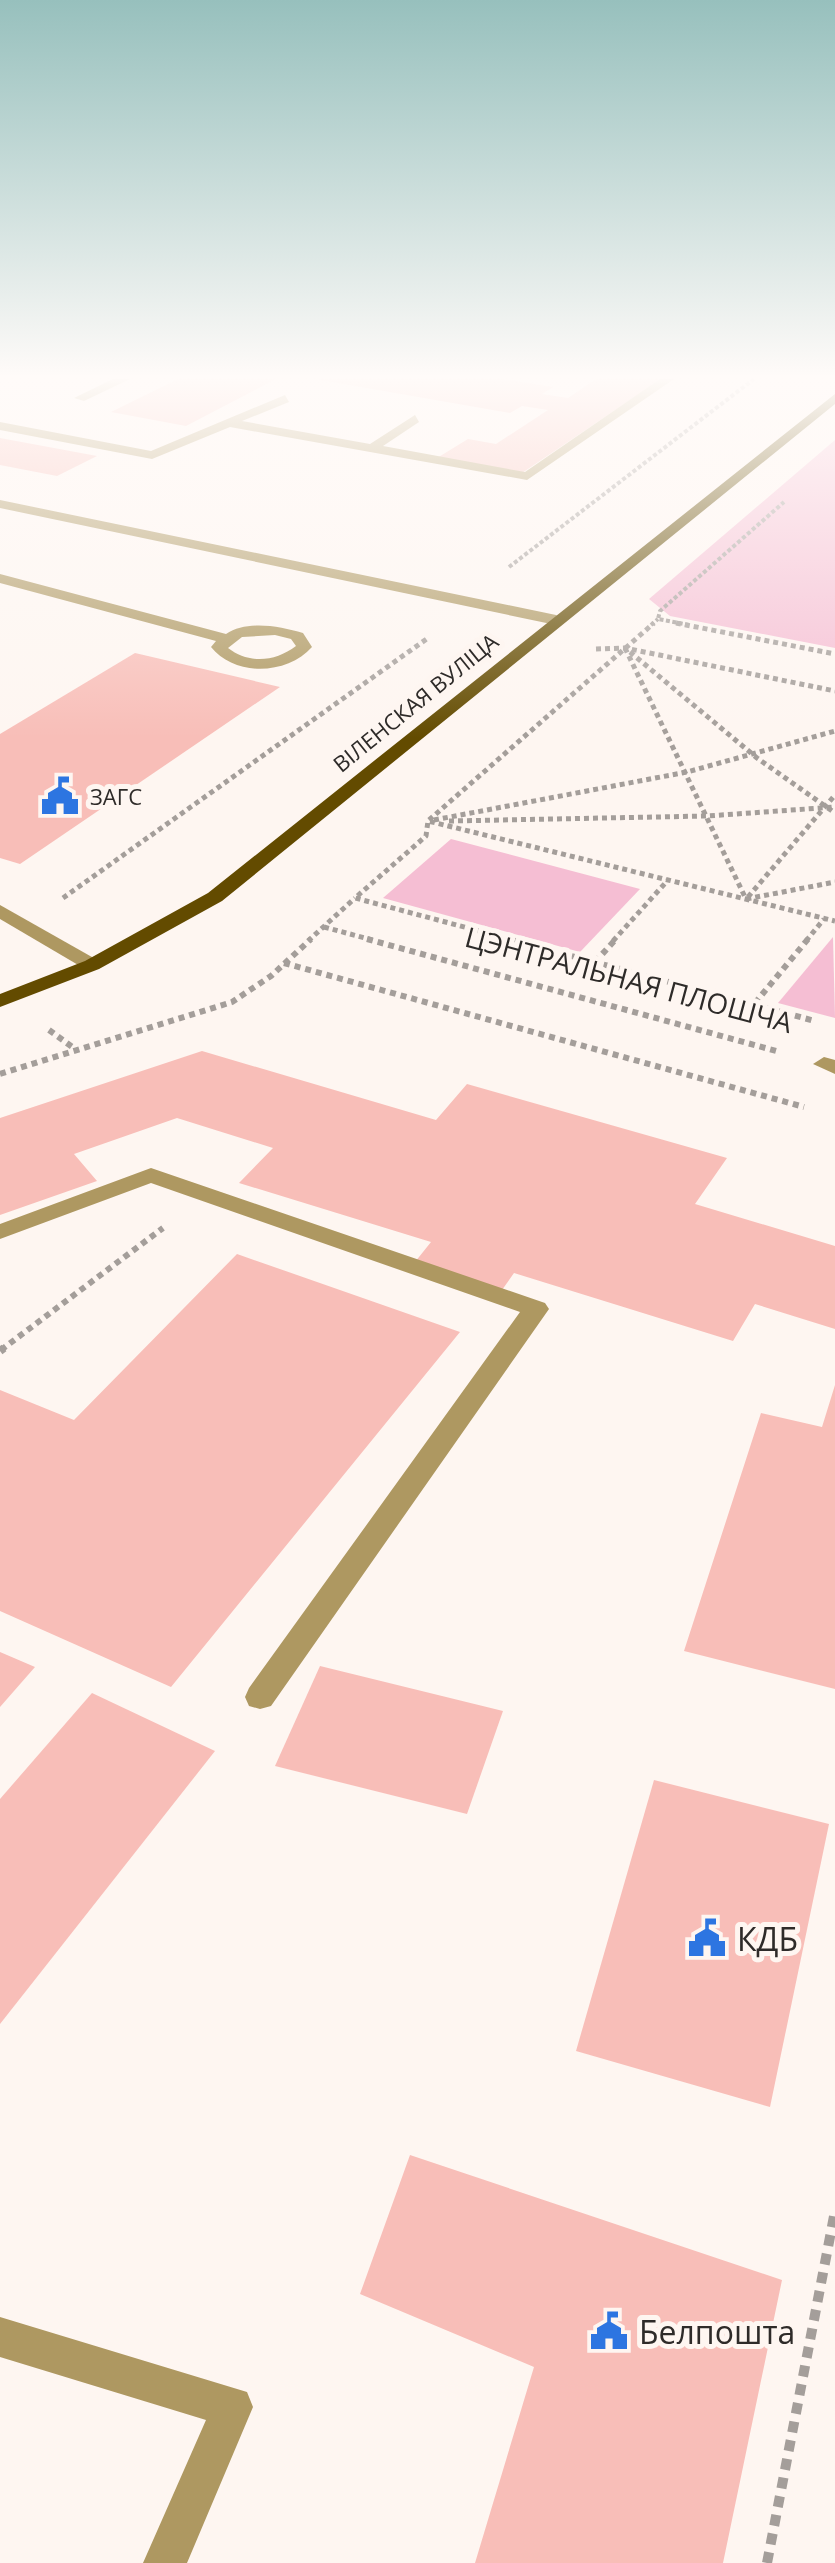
<svg xmlns="http://www.w3.org/2000/svg" width="835" height="2563" font-family="'Open Sans',sans-serif">
<rect width="100%" height="100%" fill="#fef6f1"/>
<!-- green -->
<g fill="#f5bed3">
<polygon points="835,440 835,648 670,616 649,599"/>
<polygon points="451,839 640,889 580,952 383,898"/>
<polygon points="833,937 835,1018 778,1003"/>
</g>
<!-- building -->
<g fill="#f8beb8">
<polygon points="178,379 276,379 186,426 111,412"/>
<polygon points="315,379 504,379 553,387 542,394 568,398 596,379 661,379 522,473 437,458 468,439 496,444 548,410 522,406 510,413"/>
<polygon points="0,438 97,456 57,476 0,465"/>
<polygon points="135,653 280,687 20,864 0,858 0,734"/>
<polygon points="202,1051 436,1120 467,1084 727,1158 695,1204 835,1246 835,1329 755,1304 733,1341 514,1273 502,1290 415,1262 431,1242 239,1183 273,1148 177,1118 74,1154 97,1181 0,1215 0,1118"/>
<polygon points="237,1254 460,1332 171,1687 0,1611 0,1390 74,1420"/>
<polygon points="835,1385 835,1689 684,1651 761,1413 822,1427"/>
<polygon points="0,1652 35,1667 0,1707"/>
<polygon points="320,1666 503,1711 467,1814 275,1766"/>
<polygon points="92,1693 215,1751 0,2024 0,1799"/>
<polygon points="654,1780 829,1824 770,2107 576,2051"/>
<polygon points="410,2155 782,2280 723,2563 475,2563 534,2367 360,2294"/>
</g>
<g fill="none" stroke-linecap="round" stroke-linejoin="round">
<!-- path-far4 -->
<g stroke="#a49e9a" stroke-width="4" stroke-dasharray="4 2.5" stroke-linecap="butt">
<polyline points="509,567 754,379"/>
<polyline points="651,625 658,619"/>
<polyline points="689,625 658,619 660,611 784,502"/>
</g>
<!-- path-far3 -->
<g stroke="#a49e9a" stroke-width="5" stroke-dasharray="5 4" stroke-linecap="butt">
<polyline points="676,623 835,654"/>
<polyline points="625,648 746,899 835,882"/>
<polyline points="596,649 625,648 835,691"/>
<polyline points="630,652 757,758 835,813"/>
<polyline points="429,820 654,623"/>
<polyline points="434,820 687,772 835,731"/>
<polyline points="449,821 707,816 835,807"/>
<polyline points="748,897 835,795"/>
<polyline points="63,898 428,638"/>
<polyline points="324,927 376,941"/>
<polyline points="308,941 355,898"/>
<polyline points="517,941 355,898 426,836 428,821 835,921"/>
<polyline points="613,941 668,880"/>
<polyline points="806,941 824,919"/>
</g>
<!-- path-far2 -->
<g stroke="#a49e9a" stroke-width="6" stroke-dasharray="6 5" stroke-linecap="butt">
<polyline points="367,939 780,1052"/>
<polyline points="508,939 815,1021"/>
<polyline points="595,962 616,939"/>
<polyline points="284,963 804,1107"/>
<polyline points="755,1003 808,939"/>
<polyline points="49,1030 75,1049"/>
<polyline points="0,1074 232,1002 271,976 311,939"/>
<polyline points="1,1350 163,1228"/>
</g>
<!-- path-far1 -->
<polyline stroke="#a49e9a" stroke-width="8" stroke-dasharray="9 6" stroke-linecap="butt" points="0,1351 4,1348"/>
<!-- path -->
<polyline stroke="#a49e9a" stroke-width="10" stroke-dasharray="11 8" stroke-linecap="butt" points="767,2563 835,2211"/>
<!-- service -->
<g fill="#ae9861" fill-rule="evenodd">
<polygon points="113,379 130,379 84,401 74,398"/>
<polygon points="660,379 674,379 527,480 230,427 152,459 0,430 0,422 151,451 285,395 289,402 242,421 370,444 415,415 419,422 383,446 525,472"/>
<path d="M0,574l226,60c21,-14 53,-8 77,-1l9,14c-25,28 -77,30 -101,0l5,-6 -216,-58zM275,635l16,4 5,7c-21,16 -47,18 -68,2l14,-11z"/>
<polygon points="0,905 99,961 102,965 92,971 85,969 0,919"/>
<polygon points="824,1057 835,1060 835,1074 813,1064"/>
<polygon points="151,1168 545,1303 549,1309 271,1706 260,1709 249,1706 245,1697 249,1688 520,1312 151,1183 0,1239 0,1224"/>
<polygon points="0,2317 247,2392 253,2407 187,2563 143,2563 206,2420 0,2357"/>
</g>
<!-- minor -->
<polygon fill="#ae9861" fill-rule="evenodd" points="0,500 556,615 564,620 556,625 0,508"/>
<!-- primary -->
<polygon fill="#634b00" fill-rule="evenodd" points="835,394 835,404 222,901 99,969 0,1007 0,994 85,961 208,893"/>
</g>
<!-- sky -->
<linearGradient id="sky" x2="0" y2="1"><stop stop-color="#97c0bd"/><stop offset="0.51" stop-color="#fffbf9"/><stop offset="1" stop-color="#fffbf9" stop-opacity="0"/></linearGradient>
<rect width="835" height="738" fill="url(#sky)"/>
<!-- icons -->
<defs>
<g id="civic-bare" transform="scale(3)"><path d="M-.6-6.5H3V-4.5H.6V-3L4-1V1h2V6H-6V1h2V-1L-.6-3ZM-1.2 2.5V6h2.4V2.5Z" fill="#2d75e1" stroke="#fef6f1" stroke-width="2.5" paint-order="stroke"/></g>
</defs>
<g fill-rule="evenodd">
<use href="#civic-bare" x="60" y="796"/>
<use href="#civic-bare" x="707" y="1938"/>
<use href="#civic-bare" x="609" y="2331"/>
</g>
<g text-anchor="middle" dominant-baseline="central" stroke-width="10" stroke-linejoin="round" paint-order="stroke">
<!-- far-street labels -->
<g font-size="22" fill="#2e2b29" stroke="#fef6f1">
<text transform="translate(415 702) rotate(-39)">ВІЛЕНСКАЯ ВУЛІЦА</text>
</g>
<!-- far-poi labels -->
<g font-size="22" fill="#2e2b29" stroke="#fef6f1" text-anchor="start">
<text x="90" y="796">ЗАГС</text>
</g>
<!-- street labels -->
<g font-size="28" fill="#2e2b29" stroke="#fef6f1">
<text transform="translate(629 979) rotate(15)">ЦЭНТРАЛЬНАЯ ПЛОШЧА</text>
</g>
<!-- near-poi labels -->
<g font-size="32" fill="#2e2b29" stroke="#fef6f1" text-anchor="start">
<text x="737" y="1938">КДБ</text>
<text x="639" y="2331">Белпошта</text>
</g>
</g>
</svg>
